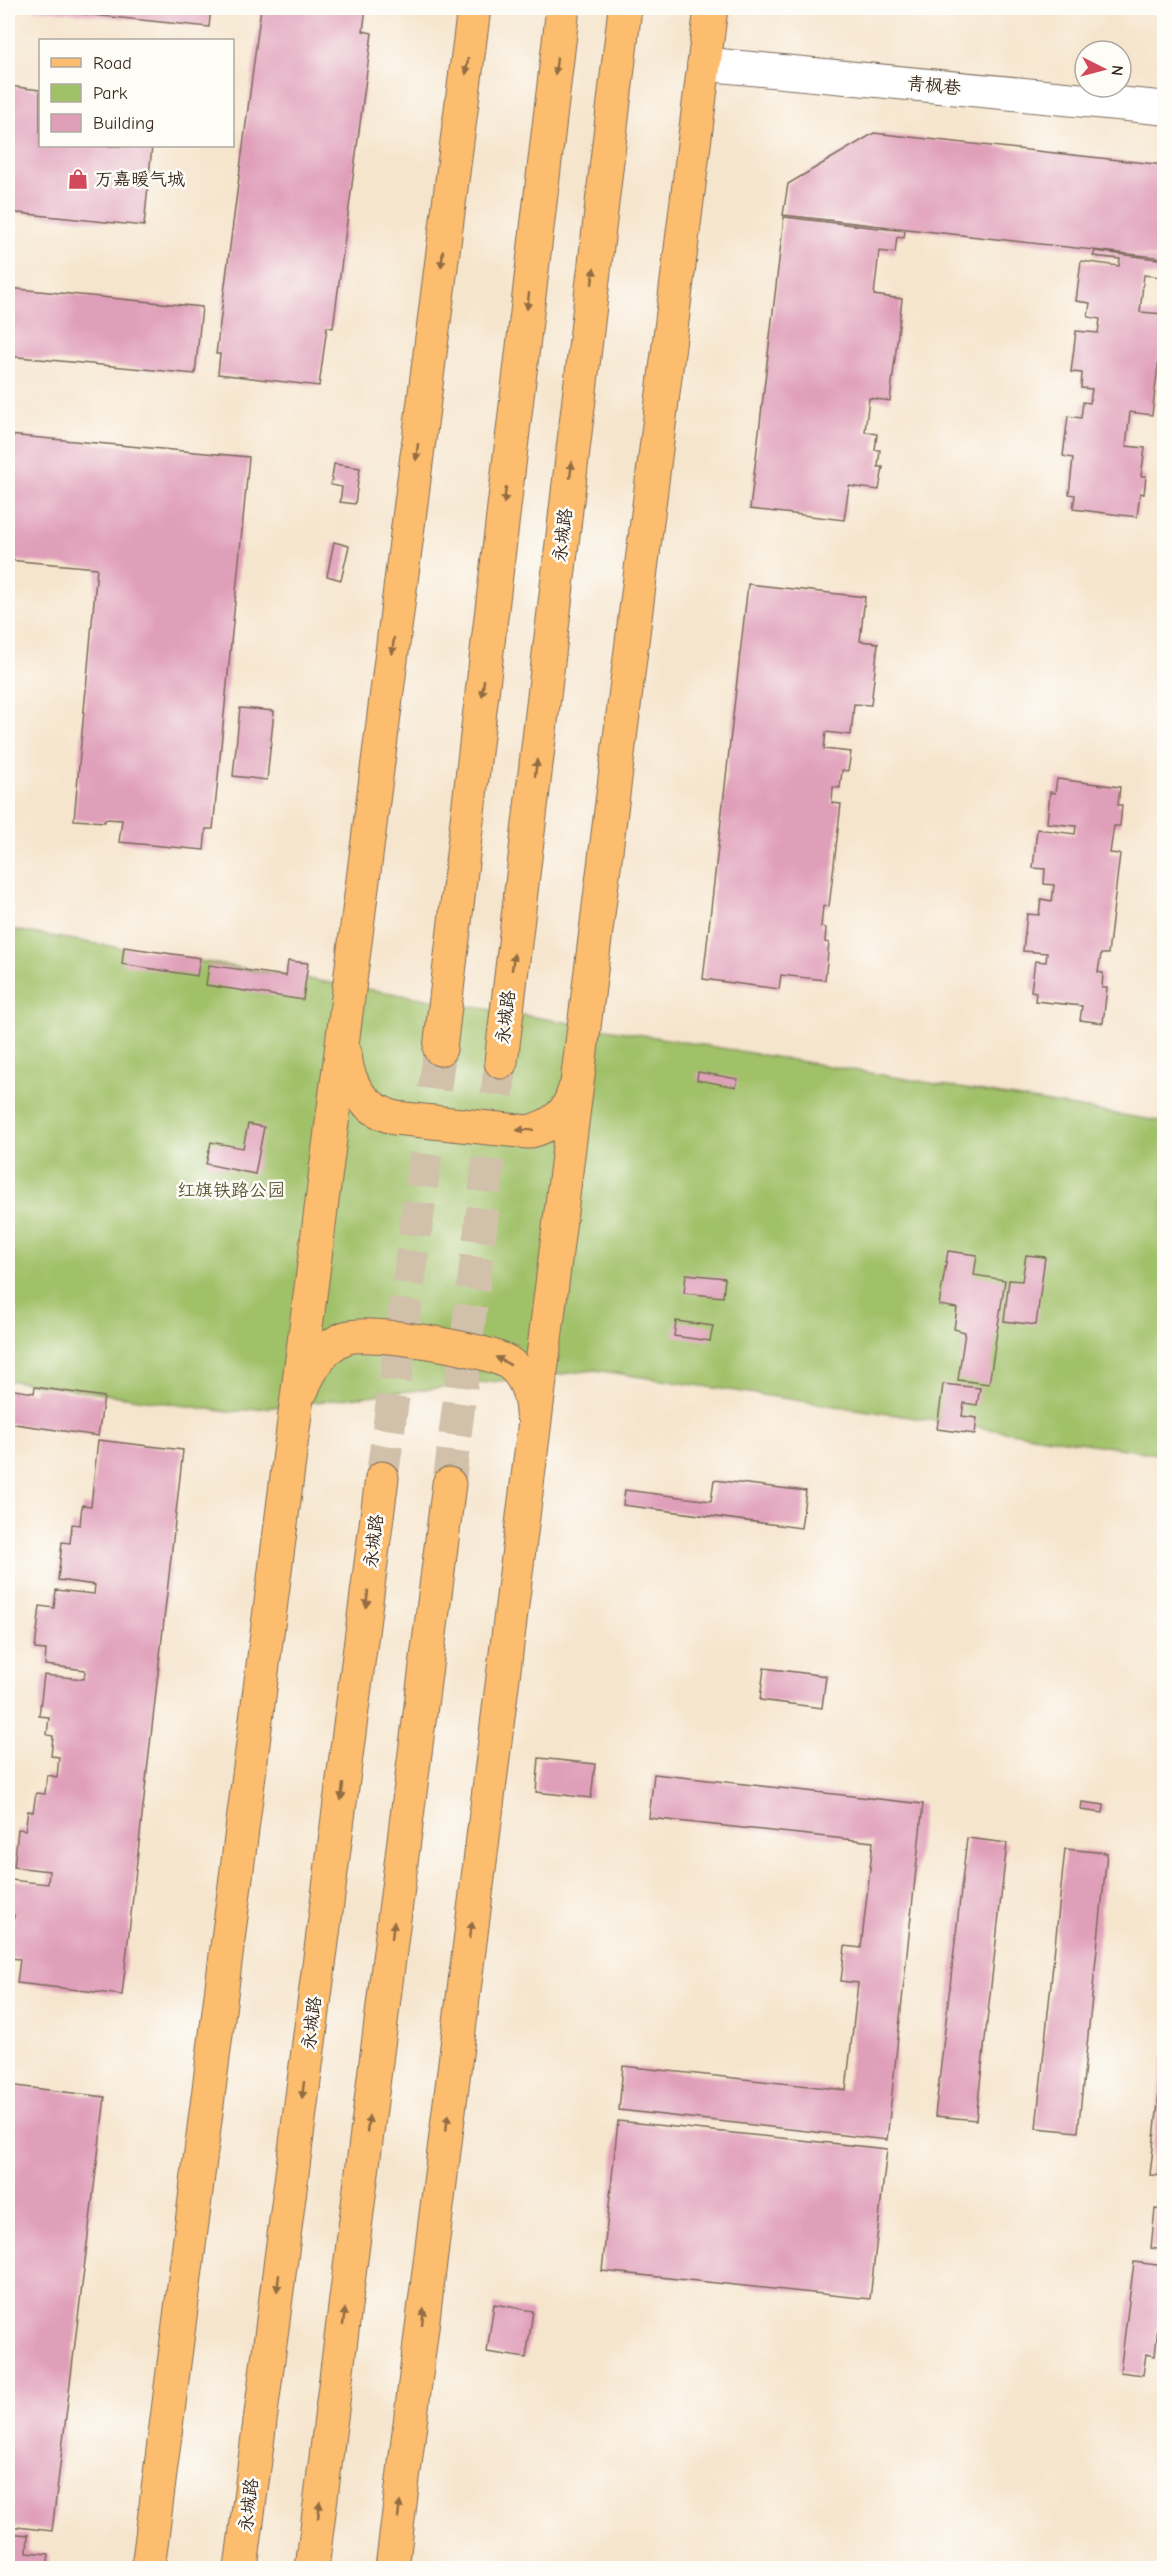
<svg xmlns="http://www.w3.org/2000/svg" width="1172" height="2576" font-family="'Comic Neue','LXGW WenKai TC',sans-serif">
<rect width="100%" height="100%" fill="#fdfcf7"/>
<filter id="ink" filterUnits="userSpaceOnUse"><feTurbulence type="fractalNoise" baseFrequency=".0167" numOctaves="2"/><feDisplacementMap in="SourceGraphic" scale="12" xChannelSelector="R" yChannelSelector="G"/><feConvolveMatrix kernelMatrix="1 2 1 2 8 2 1 2 1" color-interpolation-filters="sRGB"/></filter>
<filter id="wash" filterUnits="userSpaceOnUse"><feTurbulence type="fractalNoise" baseFrequency=".008" numOctaves="4" result="noise"/><feDisplacementMap in="SourceGraphic" scale="24" xChannelSelector="R" yChannelSelector="G"/><feGaussianBlur stdDeviation="1.35" result="paint"/><feColorMatrix in="noise" values="0 0 0 0 0 0 0 0 0 0 0 0 0 0 0 0 0 1.4 0 .05"/><feComposite in="paint" operator="in"/></filter>
<g filter="url(#wash)">
<rect width="100%" height="100%" fill="#f6e5cd"/>
<!-- green -->
<polygon fill="#a1c169" stroke="#6e7644" stroke-width="1.5" points="8,929 1164,1122 1164,1455 595,1370 229,1412 8,1380"/>
<g id="blocks">
<!-- building -->
<g fill="#e09fb9">
<polygon points="24,8 211,8 209,27"/>
<polygon points="261,8 366,8 363,31 372,33 333,328 327,327 319,386 218,374 220,354 216,354"/>
<polygon points="1079,8 1122,8 1111,13"/>
<polygon points="8,86 40,90 40,146 152,146 144,226 8,212"/>
<polygon points="874,133 1164,165 1164,258 783,215 788,184"/>
<polygon points="784,217 905,231 904,238 897,237 895,253 879,251 874,295 902,299 890,401 869,398 865,432 877,434 875,450 880,450 878,467 883,467 879,490 849,486 844,520 750,509"/>
<polygon points="1095,251 1164,260 1161,277 1144,275 1140,312 1164,314 1164,317 1152,415 1130,412 1126,446 1145,448 1141,476 1146,476 1144,494 1140,493 1137,517 1073,509 1075,495 1069,494 1073,458 1063,456 1068,416 1081,418 1083,402 1090,403 1092,389 1081,388 1082,373 1071,372 1076,331 1098,333 1100,319 1088,317 1090,303 1076,301 1081,261 1119,266 1120,259 1093,256"/>
<polygon points="8,288 202,307 195,374 8,356"/>
<polygon points="8,435 249,457 213,829 206,829 204,850 119,842 122,820 105,819 105,822 74,820 97,568 8,560"/>
<polygon points="334,464 360,468 355,504 340,502 342,487 331,485"/>
<polygon points="334,542 349,546 341,580 327,576"/>
<polygon points="748,584 865,597 860,641 878,643 871,705 854,704 851,735 826,732 824,749 851,752 848,771 842,770 840,788 833,787 832,803 841,804 829,907 823,906 821,927 826,928 825,942 829,943 825,980 781,975 779,989 703,979"/>
<polygon points="240,708 274,711 267,780 233,776"/>
<polygon points="1057,779 1120,787 1118,805 1122,805 1120,826 1114,826 1110,853 1120,854 1108,954 1101,954 1098,972 1103,973 1102,988 1107,988 1103,1023 1080,1020 1082,1006 1035,1001 1036,992 1031,991 1035,961 1046,962 1047,953 1023,951 1027,914 1039,915 1041,899 1052,901 1054,885 1044,884 1045,869 1033,868 1037,829 1075,834 1076,826 1047,823 1050,792 1055,793"/>
<polygon points="124,947 200,958 197,976 122,964"/>
<polygon points="288,961 308,963 303,1000 206,985 209,965 286,976"/>
<polygon points="698,1072 738,1079 736,1087 697,1080"/>
<polygon points="248,1124 264,1127 255,1174 206,1164 211,1142 243,1148"/>
<polygon points="948,1251 977,1255 974,1275 1005,1280 989,1384 958,1380 965,1332 954,1329 957,1308 939,1305"/>
<polygon points="1026,1255 1045,1257 1036,1325 1004,1321 1009,1280 1022,1281"/>
<polygon points="686,1274 725,1278 723,1297 684,1293"/>
<polygon points="676,1321 713,1326 710,1341 674,1336"/>
<polygon points="943,1384 980,1388 977,1405 964,1403 962,1416 977,1418 975,1434 937,1429"/>
<polygon points="35,1387 104,1397 98,1436 8,1423 8,1389 34,1393"/>
<polygon points="98,1440 183,1450 122,1995 17,1983 20,1959 9,1958 14,1915 8,1915 11,1880 48,1884 49,1871 14,1867 18,1829 25,1830 28,1811 33,1812 36,1793 45,1794 47,1775 57,1777 59,1757 51,1756 53,1736 47,1735 49,1717 39,1716 44,1675 84,1679 85,1670 45,1665 46,1650 35,1649 40,1606 54,1608 56,1590 94,1594 95,1585 58,1580 62,1542 70,1543 72,1524 80,1525 82,1505 91,1506"/>
<polygon points="714,1480 806,1491 801,1528 623,1505 625,1490 711,1501"/>
<polygon points="764,1668 826,1676 822,1708 760,1700"/>
<polygon points="539,1758 595,1764 591,1798 536,1792"/>
<polygon points="654,1774 923,1804 887,2140 619,2110 623,2066 846,2090 858,1983 841,1981 845,1946 861,1948 873,1842 649,1818"/>
<polygon points="1082,1802 1104,1805 1103,1813 1081,1810"/>
<polygon points="967,1838 1007,1843 976,2120 935,2116"/>
<polygon points="1065,1849 1107,1853 1078,2132 1036,2128"/>
<polygon points="1163,2057 1164,2057 1164,2176 1150,2175"/>
<polygon points="8,2085 105,2097 52,2531 8,2526"/>
<polygon points="618,2121 887,2149 870,2299 602,2271"/>
<polygon points="1155,2209 1164,2210 1164,2250 1151,2248"/>
<polygon points="1134,2262 1164,2266 1155,2356 1146,2354 1143,2375 1120,2372"/>
<polygon points="494,2304 533,2311 526,2358 487,2352"/>
<polygon points="8,2533 28,2535 27,2552 49,2554 47,2568 8,2568"/>
</g>
</g>
</g>
<g filter="url(#ink)">
<use href="#blocks" fill-opacity="0" stroke="#7c6b5b" stroke-width="1.5"/>
<g fill="none" stroke-linecap="round" stroke-linejoin="round">
<!-- major-tunnel -->
<g stroke="#d1c0aa" stroke-width="33" stroke-dasharray="33 16" stroke-linecap="butt">
<polyline points="382,1478 440,1049"/>
<polyline points="449,1484 501,1062"/>
</g>
<!-- minor casing -->
<g stroke="#7c6b5b" stroke-width="35">
<polyline id="minor" points="704,64 1164,108"/>
</g>
<!-- major casing -->
<g stroke="#7c6b5b" stroke-width="35">
<g id="major">
<polyline points="440,1049 563,8"/>
<path d="M345,1054c3,32 18,54 50,64l133,14c23,-6 40,-17 46,-41"/>
<polyline points="501,1062 625,8"/>
<path d="M302,1390c7,-19 23,-45 43,-52 22,-9 145,11 165,26 15,11 21,31 22,49"/>
<polyline points="148,2568 474,8"/>
<polyline points="241,2568 382,1478"/>
<polyline points="312,2568 449,1484"/>
<polyline points="392,2568 711,8"/>
</g>
</g>
<!-- minor -->
<use href="#minor" stroke="#fff" stroke-width="33"/>
<!-- major -->
<use href="#major" stroke="#fcbd6e" stroke-width="33"/>
</g>
<!-- one-way arrows -->
<defs><path id="oneway-solid" d="M-6-.8H1V-3.2L6.5 0L1 3.2V.8H-6Z" transform="scale(1.5)"/></defs>
<g fill="#926c42">
<use href="#oneway-solid" transform="translate(467 66) rotate(97)"/>
<use href="#oneway-solid" transform="translate(556 66) rotate(97)"/>
<use href="#oneway-solid" transform="translate(442 259) rotate(97)"/>
<use href="#oneway-solid" transform="translate(593 276) rotate(-83)"/>
<use href="#oneway-solid" transform="translate(528 301) rotate(97)"/>
<use href="#oneway-solid" transform="translate(417 452) rotate(97)"/>
<use href="#oneway-solid" transform="translate(571 470) rotate(-83)"/>
<use href="#oneway-solid" transform="translate(505 495) rotate(97)"/>
<use href="#oneway-solid" transform="translate(393 646) rotate(97)"/>
<use href="#oneway-solid" transform="translate(483 688) rotate(97)"/>
<use href="#oneway-solid" transform="translate(536 768) rotate(-83)"/>
<use href="#oneway-solid" transform="translate(513 962) rotate(-83)"/>
<use href="#oneway-solid" transform="translate(525 1130) rotate(179)"/>
<use href="#oneway-solid" transform="translate(503 1361) rotate(-151)"/>
<use href="#oneway-solid" transform="translate(367 1599) rotate(97)"/>
<use href="#oneway-solid" transform="translate(342 1792) rotate(97)"/>
<use href="#oneway-solid" transform="translate(393 1930) rotate(-83)"/>
<use href="#oneway-solid" transform="translate(471 1930) rotate(-83)"/>
<use href="#oneway-solid" transform="translate(303 2090) rotate(97)"/>
<use href="#oneway-solid" transform="translate(447 2123) rotate(-83)"/>
<use href="#oneway-solid" transform="translate(368 2124) rotate(-83)"/>
<use href="#oneway-solid" transform="translate(278 2283) rotate(97)"/>
<use href="#oneway-solid" transform="translate(344 2317) rotate(-83)"/>
<use href="#oneway-solid" transform="translate(423 2317) rotate(-83)"/>
<use href="#oneway-solid" transform="translate(319 2510) rotate(-83)"/>
<use href="#oneway-solid" transform="translate(399 2510) rotate(-83)"/>
</g>
</g>
<!-- icons -->
<defs>
<g id="shop-bare" transform="scale(1.62)"><path d="M-5-2.5h2.3a2.7 3.5 0 0 1 5.4 0H5L5.5 6h-11ZM-1.5-2.5h3a1.5 2.3 0 0 0-3 0Z" fill="#d1495b" stroke="#fdfcf7" stroke-width="2.5" paint-order="stroke"/></g>
</defs>
<g fill-rule="evenodd">
<use href="#shop-bare" x="78" y="179"/>
</g>
<g text-anchor="middle" dominant-baseline="central" stroke-width="5" stroke-linejoin="round" paint-order="stroke">
<!-- street labels -->
<g font-size="18" fill="#3b2a1e" stroke="#fdfcf7">
<text transform="translate(934 86) rotate(6)">青枫巷</text>
<text transform="translate(563 535) rotate(-83)">永城路</text>
<text transform="translate(506 1017) rotate(-83)">永城路</text>
<text transform="translate(374 1541) rotate(-83)">永城路</text>
<text transform="translate(312 2023) rotate(-83)">永城路</text>
<text transform="translate(249 2505) rotate(-83)">永城路</text>
</g>
<!-- poi labels -->
<g font-size="18" fill="#3b2a1e" stroke="#fdfcf7" text-anchor="start">
<text x="95" y="179">万嘉暖气城</text>
</g>
<!-- park labels -->
<g font-size="18" fill="#5a5734" stroke="#fdfcf7">
<text x="231" y="1190">红旗铁路公园</text>
</g>
</g>
<!-- margin -->
<rect width="1172" height="2576" fill="none" stroke="#fdfcf7" stroke-width="30"/>
<!-- legend -->
<rect x="39" y="39" width="195" height="108" fill="#fdfcf7" stroke="#afa8a0" stroke-width="1.5"/>
<rect x="51" y="58" width="30" height="9" fill="#fcbd6e" stroke="#afa8a0" stroke-width="1.5"/>
<text x="93" y="69" font-size="18" fill="#3b2a1e">Road</text>
<rect x="51" y="84" width="30" height="18" fill="#a1c169" stroke="#afa8a0" stroke-width="1.5"/>
<text x="93" y="99" font-size="18" fill="#3b2a1e">Park</text>
<rect x="51" y="114" width="30" height="18" fill="#e09fb9" stroke="#afa8a0" stroke-width="1.5"/>
<text x="93" y="129" font-size="18" fill="#3b2a1e">Building</text>
<!-- north arrow -->
<g transform="translate(1103 69) rotate(96)"><circle r="28" fill="#fdfcf7" stroke="#afa8a0" stroke-width="1.5"/>
<path d="M0-4.5L10 22L0 15L-10 22Z" fill="#d1495b"/>
<text y="-9" font-size="16" font-weight="bold" text-anchor="middle" fill="#3b2a1e">N</text>
</g>
</svg>
